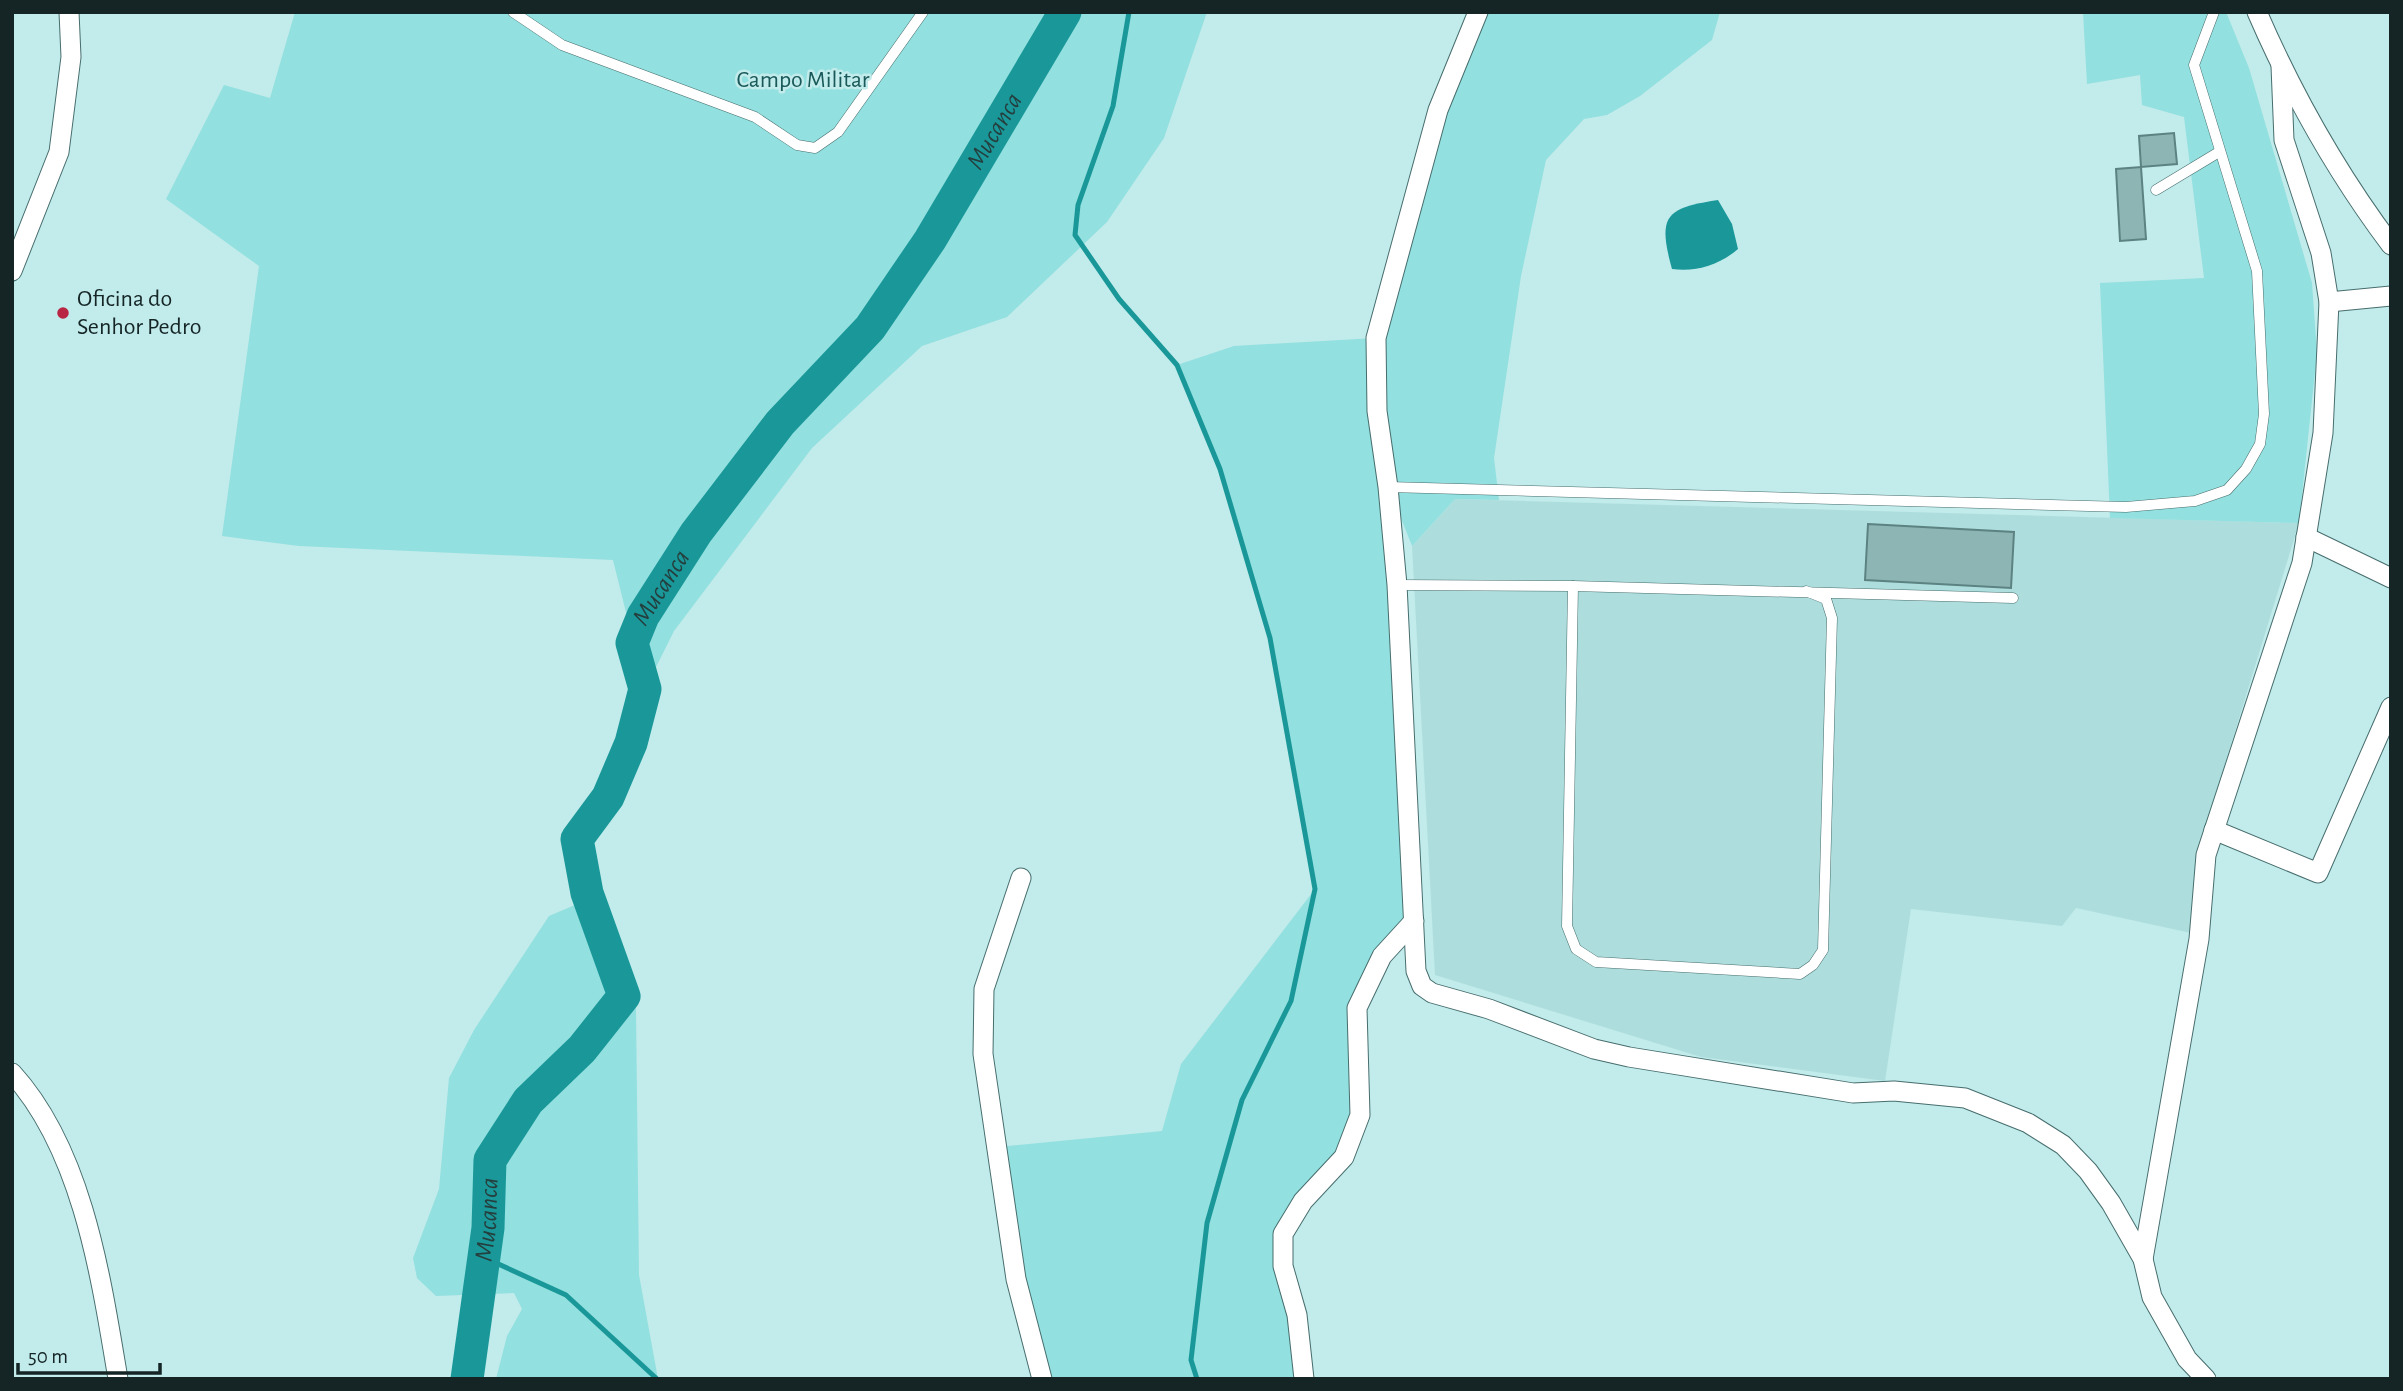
<svg xmlns="http://www.w3.org/2000/svg" width="2403" height="1391" font-family="'Alegreya Sans',sans-serif">
<rect width="100%" height="100%" fill="#c2ebeb"/>
<!-- built -->
<polygon fill="#addedd" points="1455,499 2299,523 2198,852 2191,933 2076,908 2062,926 1911,909 1885,1081 1701,1057 1435,975 1412,546"/>
<!-- green -->
<g fill="#92e0df">
<polygon points="295,12 1207,12 1164,138 1107,222 1007,317 922,346 812,448 674,631 645,689 613,560 299,546 222,536 259,266 166,199 224,85 270,98"/>
<polygon points="1478,12 1720,12 1712,40 1640,96 1607,115 1584,119 1546,160 1521,276 1494,458 1499,500 1455,499 1412,546 1390,490 1414,921 1357,1007 1360,1115 1283,1234 1304,1379 1042,1379 997,1147 1162,1131 1181,1064 1315,889 1270,638 1220,469 1177,365 1234,346 1376,338"/>
<polygon points="2083,12 2226,12 2249,68 2312,283 2317,353 2299,523 2110,518 2100,283 2204,278 2184,117 2142,105 2140,75 2087,84"/>
<polygon points="589,899 636,1009 639,1275 658,1379 496,1379 507,1336 522,1309 514,1293 436,1296 417,1278 413,1258 439,1189 449,1078 474,1030 549,916"/>
</g>
<!-- water -->
<path fill="#1a9899" d="M1718,200l14,24 6,25c-19,16 -41,23 -66,20 -15,-54 -6,-61 46,-69z"/>
<g fill="none" stroke-linecap="round" stroke-linejoin="round">
<!-- stream -->
<g stroke="#1a9899" stroke-width="5">
<polyline points="1129,12 1113,106 1078,205 1075,235 1119,299 1177,365 1220,469 1270,638 1315,889 1291,1001 1242,1100 1207,1223 1191,1360 1197,1379"/>
<polyline points="483,1257 566,1295 657,1379"/>
</g>
<!-- river -->
<path stroke="#1a9899" stroke-width="33" id="s1" d="M467,1379l21,-151 2,-68 38,-59 54,-52 42,-53 -37,-103 -10,-54 31,-42 23,-54 14,-54 -13,-46 11,-27 53,-83 84,-110 90,-95 60,-88 135,-228"/>
</g>
<!-- building -->
<g fill="#8db5b4" stroke="#5c8282" stroke-width="2">
<polygon points="2174,133 2177,164 2141,167 2139,136"/>
<polygon points="2141,167 2146,239 2120,241 2116,169"/>
<polygon points="1868,524 2014,532 2011,588 1865,580"/>
</g>
<g fill="none" stroke-linecap="round" stroke-linejoin="round">
<!-- lane casing -->
<g stroke="#476d6d" stroke-width="11">
<g id="lane">
<polyline points="513,12 562,45 755,117 797,145 815,148 838,132 923,12"/>
<polyline points="2156,190 2219,152"/>
<polyline points="1388,487 2126,507 2195,501 2227,490 2246,469 2260,444 2264,414 2257,271 2194,65 2214,12"/>
<polyline points="1397,585 1573,586 2013,598"/>
<polyline points="1573,586 1567,926 1576,949 1596,962 1800,974 1813,965 1823,950 1832,618 1826,599 1806,591"/>
</g>
</g>
<!-- street casing -->
<g stroke="#476d6d" stroke-width="21">
<g id="street">
<polyline points="1478,12 1438,110 1376,338 1377,411 1388,487 1397,585 1416,971 1422,986 1432,993 1489,1009 1594,1049 1629,1057 1853,1093 1894,1091 1965,1098 2028,1123 2063,1145 2088,1171 2111,1203 2143,1259 2152,1297 2187,1359 2206,1379"/>
<path d="M2257,12c36,83 80,161 134,233"/>
<polyline points="12,271 59,152 71,57 69,12"/>
<polyline points="2329,302 2391,296"/>
<polyline points="2306,537 2391,578"/>
<polyline points="2214,830 2318,873 2391,707"/>
<polyline points="1021,878 984,989 983,1054 1016,1279 1042,1379"/>
<path d="M12,1073c71,78 89,205 106,306"/>
<polyline points="2143,1259 2199,939 2206,855 2302,563 2323,433 2329,302 2321,253 2284,140 2281,66"/>
<polyline points="1304,1379 1297,1315 1283,1266 1283,1234 1303,1201 1344,1157 1360,1115 1357,1008 1382,956 1414,921"/>
</g>
</g>
<!-- lane -->
<use href="#lane" stroke="#fff" stroke-width="10"/>
<!-- street -->
<use href="#street" stroke="#fff" stroke-width="19"/>
</g>
<!-- markers -->
<circle fill="#b82644" stroke="#c2ebeb" stroke-width="2.5" cx="63" cy="313" r="7"/>
<g text-anchor="middle" dominant-baseline="central" stroke-width="5" stroke-linejoin="round" paint-order="stroke">
<!-- park labels -->
<g font-size="24" fill="#1a5959" stroke="#c2ebeb">
<text x="803" y="80">Campo Militar</text>
</g>
<!-- poi labels -->
<g font-size="24" fill="#152525" stroke="#c2ebeb" text-anchor="start">
<text x="77" y="299">Oficina do<tspan x="77" dy="28">Senhor Pedro</tspan></text>
</g>
<!-- water labels -->
<g font-size="26" font-style="italic" fill="#253e3e" stroke="#c2ebeb">
<text stroke="none"><textPath href="#s1" startOffset="1442">Mucanca</textPath></text>
<text stroke="none"><textPath href="#s1" startOffset="875">Mucanca</textPath></text>
<text stroke="none"><textPath href="#s1" startOffset="161">Mucanca</textPath></text>
</g>
</g>
<!-- border -->
<rect width="2403" height="1391" fill="none" stroke="#152525" stroke-width="28"/>
<!-- scale -->
<path d="M18 1363v10h142v-10" fill="none" stroke="#152525" stroke-width="3.5"/>
<text x="28" y="1363" font-size="21" fill="#152525" stroke="#c2ebeb" stroke-width="5" paint-order="stroke">50 m</text>
</svg>
